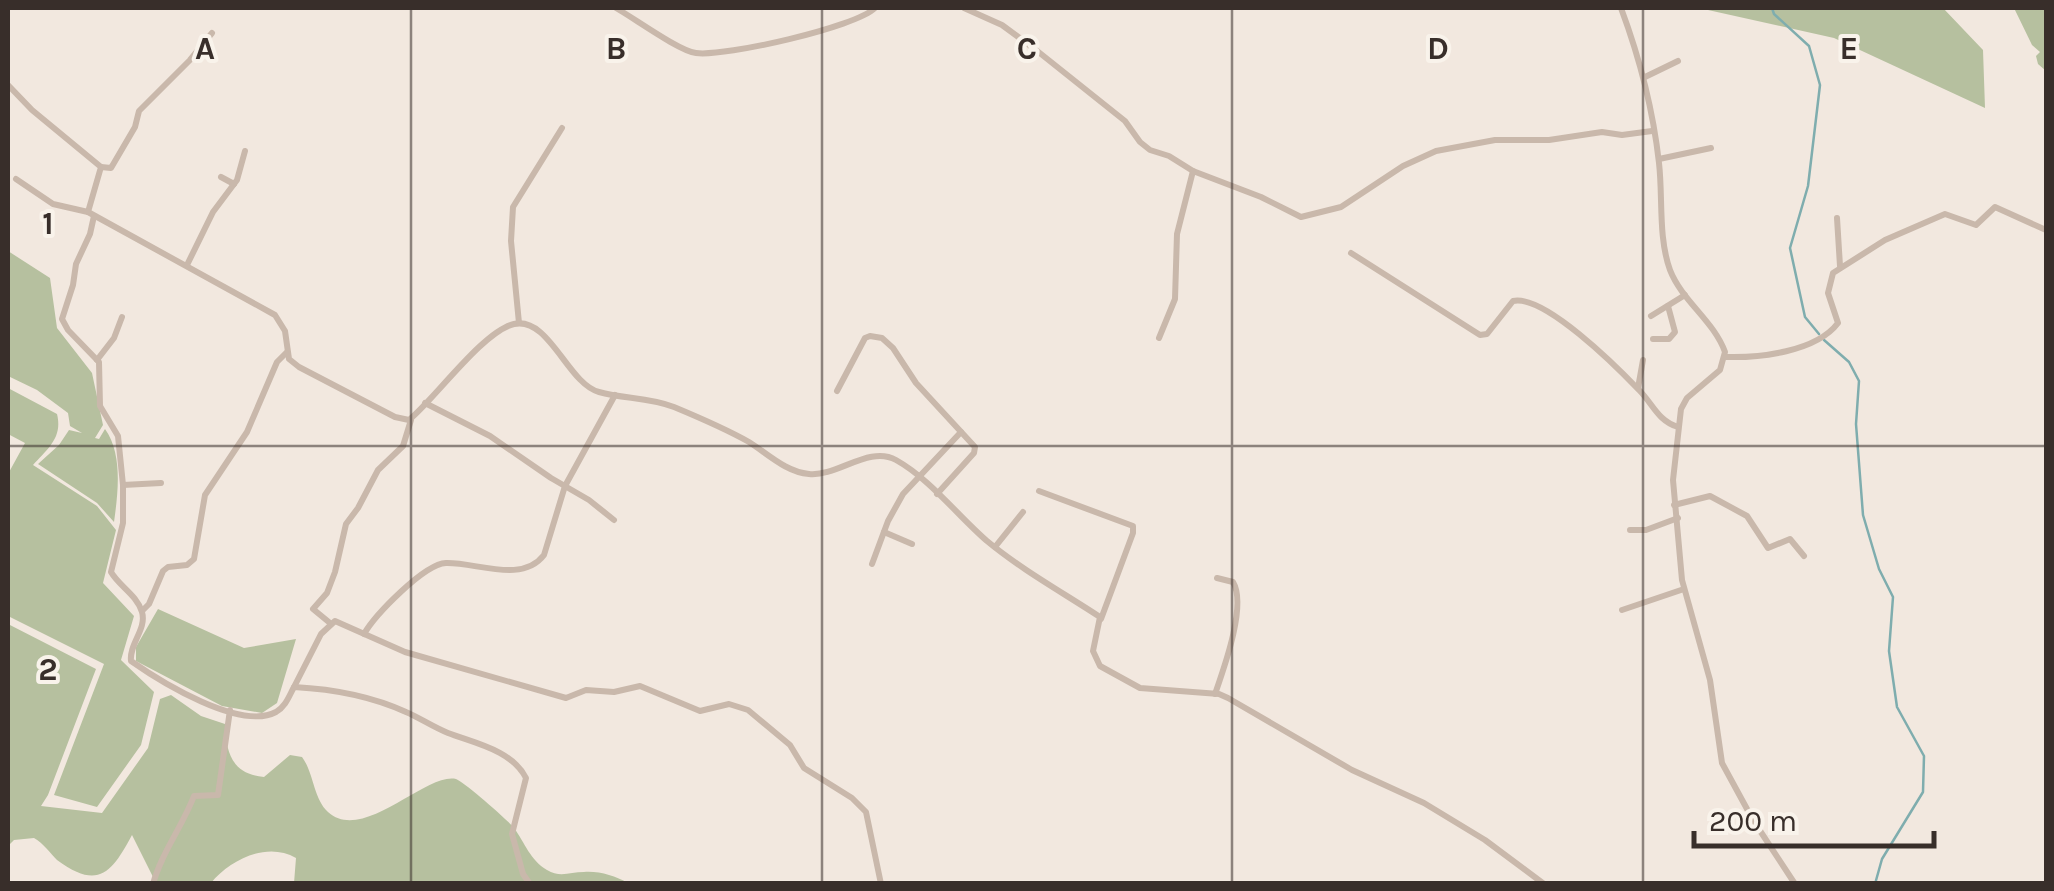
<svg xmlns="http://www.w3.org/2000/svg" width="2054" height="891" font-family="Karla,sans-serif">
<rect width="100%" height="100%" fill="#f2e8df"/>
<!-- green -->
<g fill="#b6c09f">
<polygon points="1699,8 1943,8 1983,50 1985,108 1834,38"/>
<polygon points="2014,8 2046,8 2046,71 2038,64 2036,56 2040,52 2032,45"/>
<path d="M8,251l42,27 7,50 35,45 11,52 -8,13 4,1 6,-10c18,25 13,64 9,93l-17,-19 -59,-39 21,-19 10,-15 13,3 -12,-7 -2,-13 -31,-23 -29,-14z"/>
<path d="M8,388l49,26c6,24 -10,35 -24,51l64,41 19,24 -13,53 31,33 -13,44 33,32 -13,53 -44,62 -43,-12 50,-131 -96,-48v-142l17,-31 -17,-9z"/>
<polygon points="158,609 244,648 296,639 277,703 262,713 222,706 136,661 136,647"/>
<path d="M8,624l88,45 -48,126 -7,11 61,7 46,-65 12,-49 11,-4 30,21 24,8c1,29 7,50 39,53l26,-22 12,2c12,16 11,41 26,55 35,32 98,-40 128,-33 7,2 53,42 58,49 11,15 16,32 33,42 13,8 23,2 37,2 16,-1 31,4 44,11h-334l2,-25c-29,-17 -66,2 -85,25h-55l-24,-48c-20,37 -33,56 -75,25 -8,-8 -13,-16 -23,-22l-20,2 -6,6z"/>
</g>
<g fill="none" stroke-linecap="round" stroke-linejoin="round">
<!-- stream -->
<g stroke="#7fadae" stroke-width="2.5">
<polyline points="1772,8 1774,14 1809,46 1820,85 1808,186 1790,248 1805,317 1819,334"/>
<polyline points="1824,340 1849,362 1859,381 1856,424 1863,515 1879,569 1893,597 1889,651 1897,707 1924,756 1923,792 1882,859 1875,884"/>
</g>
<!-- street -->
<g stroke="#c9b8ab" stroke-width="6">
<path d="M616,8c18,10 63,43 80,45 29,4 160,-26 179,-45"/>
<polyline points="964,8 1002,25 1036,50 1125,121 1140,142 1150,150 1169,156 1193,171 1261,197 1301,217 1341,207 1403,166 1436,151 1495,140 1549,140 1602,132 1622,135 1652,131"/>
<path d="M1621,8c19,51 32,101 38,155 4,34 -1,74 11,107 12,31 44,51 55,82l-5,18 -33,28 -6,11 -8,71 9,100 28,100 12,83 31,57 42,64"/>
<polyline points="1645,77 1678,61"/>
<path d="M8,85l24,25 69,57 -13,45 187,103 10,16 4,28 10,8 96,50 14,3c25,-20 74,-89 105,-96 35,-8 54,60 85,68 25,7 50,5 75,15 24,10 52,22 75,35 19,12 37,30 60,32 28,3 60,-29 87,-14 34,19 61,55 91,81 35,29 75,51 113,76l-7,34 7,15 40,22 79,6 9,4 124,72 72,33 61,37 59,44"/>
<polyline points="1659,159 1711,148"/>
<polyline points="101,167 111,168 135,127 139,111 190,60 212,33"/>
<polyline points="221,177 234,184"/>
<polyline points="16,179 53,204 88,212"/>
<path d="M94,216l-4,18 -14,30 -3,21 -11,34 6,11 31,32 1,44 18,30 5,49v38l-12,49c8,14 26,23 31,40 5,17 -13,32 -11,49 30,21 109,70 145,51 10,-6 13,-16 18,-25 38,2 77,9 112,25 14,6 27,15 42,21 26,10 64,17 78,45l-14,56 11,40 7,10"/>
<polyline points="1837,218 1840,266"/>
<path d="M1351,253l129,82 7,-1 26,-33c31,-7 104,66 126,89 14,14 19,31 39,37"/>
<polyline points="187,265 213,212 237,180 245,151"/>
<polyline points="1651,316 1685,295"/>
<polyline points="519,323 511,241 513,207 562,128"/>
<polyline points="1159,338 1175,299 1177,234 1193,171"/>
<polyline points="1653,339 1669,339 1675,332 1668,306"/>
<path d="M1726,357c33,1 90,-5 112,-34l-10,-30 5,-20 52,-33 60,-26 31,11 19,-18 51,23"/>
<polyline points="97,360 114,338 122,317"/>
<polyline points="1638,388 1643,360"/>
<polyline points="837,391 865,338 870,336 882,338 893,348 916,383 975,447 974,453 937,494"/>
<polyline points="425,403 490,436 551,478 589,500 614,520"/>
<polyline points="123,485 161,483"/>
<polyline points="1039,491 1133,526 1133,533 1101,619"/>
<polyline points="1674,505 1710,496 1747,516 1768,548 1790,539 1804,556"/>
<polyline points="1630,530 1646,530 1678,518"/>
<polyline points="884,532 912,544"/>
<polyline points="995,547 1023,512"/>
<polyline points="872,564 888,521 903,494 961,432"/>
<polyline points="1622,610 1684,589"/>
<polyline points="142,611 149,604 163,571 168,567 187,565 194,559 205,495 247,432 277,362 286,353"/>
<polyline points="330,623 313,609 327,593 335,572 346,524 358,508 378,470 403,446 411,420"/>
<path d="M364,634c11,-19 60,-70 82,-71 30,-1 76,21 98,-8l21,-69 50,-91"/>
<polyline points="294,687 321,634 335,621 405,652 566,698 586,690 614,692 640,686 700,711 729,704 748,710 790,745 804,768 852,798 866,812 881,884"/>
<path d="M1215,694c9,-26 32,-89 18,-112l-16,-4"/>
<path d="M153,884c9,-32 29,-57 41,-88l24,-1 12,-85"/>
</g>
</g>
<!-- grid -->
<path fill="none" stroke="#382e2a" stroke-width="2.5" stroke-opacity="0.55" d="M411,8v876M822,8v876M1232,8v876M1643,8v876M8,446h2038"/>
<g font-size="32" text-anchor="middle" font-weight="bold" fill="#382e2a" stroke="#f9f3eb" stroke-width="8" stroke-linejoin="round" paint-order="stroke">
<text x="205" y="59">A</text>
<text x="616" y="59">B</text>
<text x="1027" y="59">C</text>
<text x="1438" y="59">D</text>
<text x="1849" y="59">E</text>
<text x="48" y="234">1</text>
<text x="48" y="680">2</text>
</g>
<!-- border -->
<rect width="2054" height="891" fill="none" stroke="#382e2a" stroke-width="20"/>
<!-- scale -->
<path d="M1694 831v15h240v-15" fill="none" stroke="#382e2a" stroke-width="5"/>
<text x="1709" y="831" font-size="30" fill="#382e2a" stroke="#f9f3eb" stroke-width="8" paint-order="stroke">200 m</text>
</svg>
